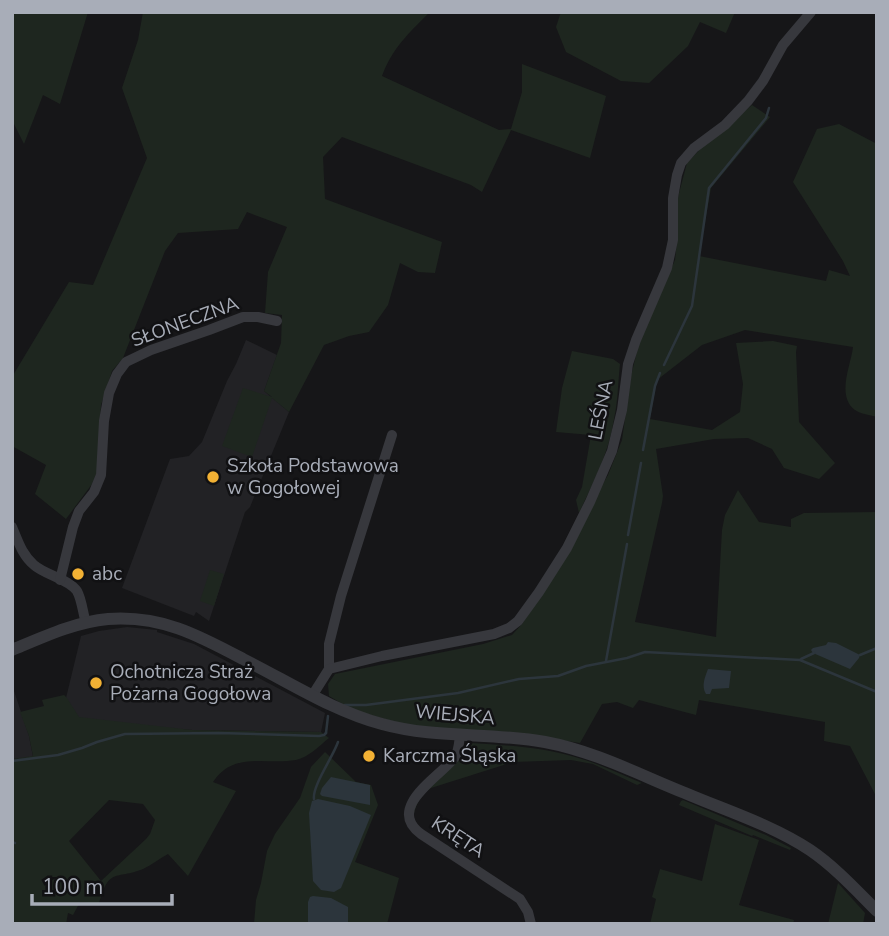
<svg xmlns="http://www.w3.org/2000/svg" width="889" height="936" font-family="'Nunito Sans',sans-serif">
<rect width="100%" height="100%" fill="#161618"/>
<!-- built -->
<g fill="#222225">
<polygon points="246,340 277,355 264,391 289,412 250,507 245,512 209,621 196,612 194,616 122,588 170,459 189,456 202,442 227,381 236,364"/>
<polygon points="127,627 157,630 157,632 194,644 325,713 321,732 192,730 134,726 79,718 66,698 81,636 99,631"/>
<polygon points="12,685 29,736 33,757 12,759"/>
</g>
<!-- green -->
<g fill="#1e261f" fill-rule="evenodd">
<polygon points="12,12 88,12 60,104 43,95 24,144 12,120"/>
<path d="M143,12h287c-21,21 -37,35 -48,64l117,54 12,-1 11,-37v-28l84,32 -16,62 -79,-28 -29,62 -11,-7 -129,-48 -19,20 2,42 117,43 -7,31 -17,-1 -18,-9 -12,42 -19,27 -20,4 -25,9 -35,67 -17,-14 -20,59 -30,-11 21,-58 29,9 -8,-6 17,-48 1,-28 -17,-2 3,-41 19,-45 -40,-15 -9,17 -60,4 -13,18 -42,107 -11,13 -11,34 -4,67 -5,12 -26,35 -31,-25 11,-29 -34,-19v-69l57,-95 24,3 54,-127 -25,-70 16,-48z"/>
<polygon points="561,12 735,12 726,33 700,22 688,46 649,83 621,81 566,52 556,27"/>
<path d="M752,105l18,12 -59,71 -12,68 127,25 3,-11 21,6 -7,-15 -50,-79 24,-53 22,-5 38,20v273c-6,-2 -17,-3 -22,-7 -19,-14 -4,-45 -2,-63l-108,-17 -43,15 -45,35 -7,39 62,11 28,-18 3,-28 -7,-41 37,-2 24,5 -1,6 3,70 36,41 -16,16 -35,-11 -12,-19 -24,-11 -34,1 -58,10 7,47 -1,7 -27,119 81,15 6,-107 3,-15 13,-25 21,32 32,5v-8l13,-6 73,-1v286l-27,-52 -26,-5 1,-19 -126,-22 -3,15 -57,-15 -6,8 -16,-6 -15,2 -22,39 -33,-5 -130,-10 -64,-18 -24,-14 -1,-12 7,-10 148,-30 29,-9 10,-11 86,-149 14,-35 9,-64 9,-37 35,-79 3,-29v-34l9,-34 16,-17z"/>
<path d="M572,351l41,8 7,5c-2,18 -2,37 -6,55 -5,34 -21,64 -35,94l-3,-13 6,-13 9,-52 -35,-3 6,-44z"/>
<polygon points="210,570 224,574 214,606 200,601"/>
<path d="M64,695l3,3 12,19 113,13 129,2 8,6c-10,8 -20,19 -33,22 -30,5 -63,-9 -83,22l23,9 -48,85 -20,-22c-8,4 -16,11 -25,15 -28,11 -34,-2 -44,35l-19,-2 -7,13 -5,-2 -2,11h-54v-165l21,-3 -4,-20 -9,-24 24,-6 -2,-6zM109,800l34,4 12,16 -5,14 -4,5 -45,42 -32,-40z"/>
<path d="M471,743c35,2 70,4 104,14 23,6 45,17 67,26l-5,2 -44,-21 -22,-4 -58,2 -82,26c-8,6 -11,10 -15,19 -10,24 15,30 33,39l-1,2 -29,-17 -5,-6 -2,-6 1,-10 11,-19 23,-19 19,-27z"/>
<polygon points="325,752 356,782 371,785 378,805 355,862 399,878 387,924 254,924 256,900 261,883 267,851 275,834 300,798 311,767"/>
<polygon points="683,800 766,835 791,848 790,850 753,835 752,836 679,805 681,801"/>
<polygon points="715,824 759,840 739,905 794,920 793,924 650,924 656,899 652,897 660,869 702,881"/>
<polygon points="838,883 865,913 863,924 828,924"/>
</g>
<!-- water -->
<g fill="#2c353c">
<polygon points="828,642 836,643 860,655 859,658 850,669 813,653 811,650 813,648 826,645"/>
<path d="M708,669l23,2 -2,17 -17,1 -2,5h-4c-5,-8 -1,-17 2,-25z"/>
<polygon points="331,777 370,785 370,805 322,796 320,794 322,788"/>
<polygon points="318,799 350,806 371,815 341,888 334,892 321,890 313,881 309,813 312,801"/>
<polygon points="313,896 331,898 348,907 348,924 308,924 308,902 310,897"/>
</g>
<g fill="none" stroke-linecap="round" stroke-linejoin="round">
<!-- stream -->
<g stroke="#2c353c" stroke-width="2.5">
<polyline points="664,365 692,306 709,188 766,118 769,108"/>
<polyline points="643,450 655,386 660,373"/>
<polyline points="628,535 641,463"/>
<polyline points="860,655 877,648"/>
<polyline points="801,659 814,653"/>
<polyline points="606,661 627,544"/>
<polyline points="345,705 366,705 458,693 519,679 558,676 586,666 627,658 645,652 800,660 877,692"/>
<polyline points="326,733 328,716"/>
<polyline points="12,761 58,755 82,748 97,742 125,734 219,733 319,736 324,735 326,733"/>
<path d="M314,799c-2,-13 19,-42 24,-57"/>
<polyline points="12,842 15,843"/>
</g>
<!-- minor -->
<g stroke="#37383d" stroke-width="10">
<path d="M12,527c6,14 10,28 22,38 11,10 35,14 43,26 5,9 6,23 9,32"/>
<polyline points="60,580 73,527 79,511 94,492 101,475 104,421 109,393 117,374 126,362 151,350 209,330 243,317 258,317 277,321"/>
<polyline points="329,669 329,644 341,596 392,435"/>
<polyline points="312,696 329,669 382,656 494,634 509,628 518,621 539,592 567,548 590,502 612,451 622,410 628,364 636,340 667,268 673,240 673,198 677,175 681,163 694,148 725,125 748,101 763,81 783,45 811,12"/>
<path d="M460,735c-1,8 -1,15 -5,22 -15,20 -70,50 -34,77l99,65 8,13 3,12"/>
</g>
<!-- tertiary -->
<path stroke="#37383d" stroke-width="12" d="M12,650c31,-13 63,-28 96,-31 53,-4 90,16 135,40 46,23 90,52 139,65 54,15 109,8 163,18 49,9 95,33 140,51 42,18 87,32 125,57 25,17 46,40 67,61"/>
</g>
<!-- markers -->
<g fill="#f2b134" stroke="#111113" stroke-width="2.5">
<circle cx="213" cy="477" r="7"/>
<circle cx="78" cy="574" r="7"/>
<circle cx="96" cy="683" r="7"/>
<circle cx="369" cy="756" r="7"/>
</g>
<g text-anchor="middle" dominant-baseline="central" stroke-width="5" stroke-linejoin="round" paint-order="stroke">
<!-- street labels -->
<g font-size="19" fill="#a8adb8" stroke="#111113">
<text transform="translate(185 322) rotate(-20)">SŁONECZNA</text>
<text transform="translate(601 410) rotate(-79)">LEŚNA</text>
<text transform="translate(455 715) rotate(5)">WIEJSKA</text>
<text transform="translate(458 837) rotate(33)">KRĘTA</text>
</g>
<!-- poi labels -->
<g font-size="19" fill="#a8adb8" stroke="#111113" text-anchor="start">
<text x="227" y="466">Szkoła Podstawowa<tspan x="227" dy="22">w Gogołowej</tspan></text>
<text x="92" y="574">abc</text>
<text x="110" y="672">Ochotnicza Straż<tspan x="110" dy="22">Pożarna Gogołowa</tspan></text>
<text x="383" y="756">Karczma Śląska</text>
</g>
</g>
<!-- border -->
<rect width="889" height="936" fill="none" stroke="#a8adb8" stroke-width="28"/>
<!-- scale -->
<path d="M32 894v10h140v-10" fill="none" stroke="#a8adb8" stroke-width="3.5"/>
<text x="42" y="894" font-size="21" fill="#a8adb8" stroke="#111113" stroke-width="5" paint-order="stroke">100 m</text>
</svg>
